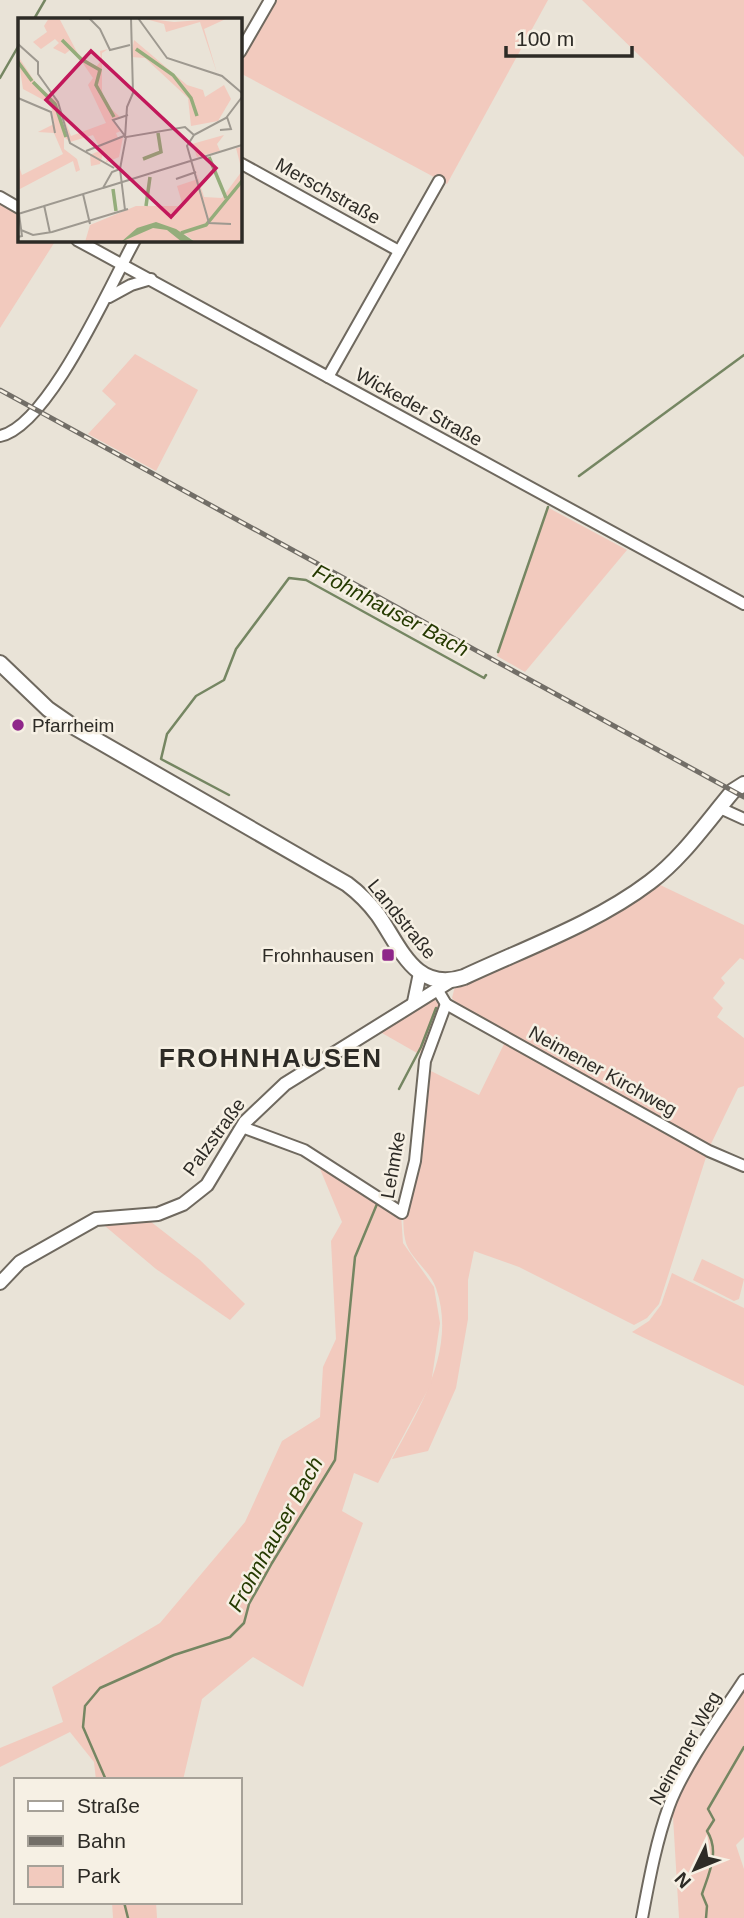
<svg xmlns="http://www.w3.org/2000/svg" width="744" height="1918" font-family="Arial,sans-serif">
<rect width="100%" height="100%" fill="#e9e3d7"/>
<!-- green -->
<g fill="#f2cabe">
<polygon points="265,0 548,0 447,184 240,73 240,45"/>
<polygon points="582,0 744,0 744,157 739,152"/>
<polygon points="0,204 19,215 19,240 56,240 0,328"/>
<polygon points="135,354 198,390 156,471 88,434 116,404 102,391"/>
<polygon points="547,507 627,550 525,672 497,656"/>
<polygon points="656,883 744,925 744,960 740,958 721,978 725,983 713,998 723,1008 717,1017 744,1038 744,1086 738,1088 709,1148 458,1006 452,998 455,986 620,908"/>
<polygon points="426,999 434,999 440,1005 427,1052 417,1053 375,1029"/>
<path d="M507,1038l201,113 -49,153 -12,14 -13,7 -115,-58 -45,-16 -6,29v39l-12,69 -28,63 -36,8c28,-52 65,-110 44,-171 -6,-18 -28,-31 -31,-49 -8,-39 15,-128 22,-170l52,26z"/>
<polygon points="318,1164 401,1214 403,1243 434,1287 440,1323 431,1384 378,1483 354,1473 342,1511 363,1523 303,1687 253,1657 202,1699 183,1780 96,1780 94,1762 70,1732 0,1767 0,1748 63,1722 52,1687 160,1623 245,1522 282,1441 320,1417 323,1367 336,1339 331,1241 342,1222"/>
<polygon points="146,1218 200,1260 245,1304 230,1320 156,1269 99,1221"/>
<polygon points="702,1259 744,1279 739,1299 734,1301 693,1280"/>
<polygon points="672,1273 744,1308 744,1386 632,1332 649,1321 661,1305"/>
<polygon points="744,1682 744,1837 736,1845 744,1869 744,1918 679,1918 672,1800"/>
<polygon points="112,1902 156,1902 157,1918 113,1918"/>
</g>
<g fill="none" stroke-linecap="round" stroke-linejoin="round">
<!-- stream -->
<g stroke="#758662" stroke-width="2.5">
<polyline points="34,19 45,0"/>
<polyline points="0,78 19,45"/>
<polyline points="579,476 744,355"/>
<polyline points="498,652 548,507"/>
<polyline points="229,795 161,759 167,734 196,696 224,680 236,649 289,578 306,580 484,678 486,675"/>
<polyline points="399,1089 421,1047 436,1008"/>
<polyline points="106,1780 83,1727 85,1706 100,1688 174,1655 230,1637 244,1623 249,1604 272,1563 335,1460 355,1257 377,1204"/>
<polyline points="124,1902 128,1918"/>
<path d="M706,1918l1,-12 -5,-12c7,-21 18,-43 5,-63l7,-11 -6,-11 36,-62"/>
</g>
<!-- minor casing -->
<g stroke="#6f695f" stroke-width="14">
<g id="minor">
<polyline points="240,52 270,0"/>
<polyline points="240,163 399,251"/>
<polyline points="0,197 19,208"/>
<polyline points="77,240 744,604"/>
<polyline points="109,297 131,285 151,279"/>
<polyline points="328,377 439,181"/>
<path d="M0,436c49,-10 111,-153 135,-196"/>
<polyline points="720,808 744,819"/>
<polyline points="437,989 446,1004 709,1151 744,1166"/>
<polyline points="242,1127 304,1150 402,1213 415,1161 425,1061 446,1004"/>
<path d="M642,1918c7,-37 14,-76 27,-112 14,-38 52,-91 75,-126"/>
</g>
</g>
<!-- tertiary casing -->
<g stroke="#6f695f" stroke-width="16">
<g id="tertiary">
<polyline points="414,1002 420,973"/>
<polyline points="0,1283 20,1262 96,1219 158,1214 183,1204 207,1185 245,1122 285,1084 449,982"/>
</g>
</g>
<!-- secondary casing -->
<g stroke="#6f695f" stroke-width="18">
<path id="secondary" d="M0,663l48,46 26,18 273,157c12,9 22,19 31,31 23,33 37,78 86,62 62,-29 132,-54 186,-95 33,-25 56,-59 83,-91l11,-7"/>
</g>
<!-- minor -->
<use href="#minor" stroke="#fff" stroke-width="10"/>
<!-- tertiary -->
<use href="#tertiary" stroke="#fff" stroke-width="12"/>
<!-- secondary -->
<use href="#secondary" stroke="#fff" stroke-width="14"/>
<!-- rail casing -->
<g stroke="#726e67" stroke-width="5">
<polyline id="rail" points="0,390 744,797"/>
</g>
<!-- rail -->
<use href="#rail" stroke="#f6f0e4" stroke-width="2.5" stroke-dasharray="8" stroke-linecap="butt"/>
</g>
<!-- markers -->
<g fill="#8f268a" stroke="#f6f0e4" stroke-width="2.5">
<circle cx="18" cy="725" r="7"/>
<rect x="381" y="948" width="14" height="14" rx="3.5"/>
</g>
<g text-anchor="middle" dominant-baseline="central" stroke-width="5" stroke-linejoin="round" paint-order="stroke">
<!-- street labels -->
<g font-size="19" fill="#2d2b26" stroke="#f6f0e4">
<text transform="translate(328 191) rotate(29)">Merschstraße</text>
<text transform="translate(419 407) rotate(29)">Wickeder Straße</text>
<text transform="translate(402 919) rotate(51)">Landstraße</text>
<text transform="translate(603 1071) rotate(29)">Neimener Kirchweg</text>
<text transform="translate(214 1137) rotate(-54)">Palzstraße</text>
<text transform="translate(393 1165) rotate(-80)">Lehmke</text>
<text transform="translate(685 1748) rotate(-61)">Neimener Weg</text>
</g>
<!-- poi labels -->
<g font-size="19" fill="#2d2b26" stroke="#f6f0e4" text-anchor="start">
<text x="32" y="725">Pfarrheim</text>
<text x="374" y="955" text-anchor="end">Frohnhausen</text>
</g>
<!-- water labels -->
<g font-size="21" font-style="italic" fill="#253a01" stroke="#f6f0e4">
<text transform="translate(391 610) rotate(28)">Frohnhauser Bach</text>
<text transform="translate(275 1534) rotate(-61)">Frohnhauser Bach</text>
</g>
<!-- district labels -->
<g font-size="26" font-weight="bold" letter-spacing="2" fill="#2d2b26" stroke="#f6f0e4">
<text x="271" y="1058">FROHNHAUSEN</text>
</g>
</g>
<!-- overview -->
<g transform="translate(18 18)">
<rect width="224" height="224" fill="#e9e3d7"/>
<path d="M31,0h10l19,36 18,13 5,-6 -1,-10 8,-2 -6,4v38l3,12 16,15 -8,3 8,10 -5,2 2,5 5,-1 -4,20 -14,6 4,-7 -6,-3 -3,11 -9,2 -1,-11 11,-5 -8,-15 -23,7 -6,-5v12l13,10 3,11 -4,2 -3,-11 -55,29v-27l4,12 41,-21 -9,-21 -16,-1 16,-8 -3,-20 -28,-15 -5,-33 19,29 21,17 13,34 35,-13 -18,-38 5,-7 -11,-16 -12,-12 -5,4 -12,-6 6,-5 -4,-4 -14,10 -8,-7 14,-10 -3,-6zM124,0l32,4 54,-4 -24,11 13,44 -17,-51 -34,10 -2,-8zM116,22l53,45 16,5 2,7 19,-12 7,14 -13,22 -27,5 -3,-28 -43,-40 -14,-1zM206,117l-7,9 3,7 -23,6 -5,-13zM224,129v95h-47l-10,-8 4,8h-104l5,-17 46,-19h47l-6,-20 21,-7 -5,-18 11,36 18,1 20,-27 -6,-23z" fill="#f2cabe"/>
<path d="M138,204l20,7 19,13h-13l-15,-12 -14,-2 -32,14 16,-14z" fill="#94ad7b"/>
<path fill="none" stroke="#94ad7b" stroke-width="3.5" d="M44,22l19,19 19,11 -4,15 18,32M118,31l37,26 18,23 6,18M0,44l14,19M15,64l22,22 11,33M191,139l17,41M125,141l18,-7 -3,-19M95,171l3,22M128,188l4,-29M163,215l25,-8 36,-44"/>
<path fill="none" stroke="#9e9990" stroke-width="2" d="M71,0l11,11 10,21 20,-5M120,0l29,40 55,18 20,17M0,26l20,18v12l20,28 12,41 44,25M0,80l33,14 4,21M202,112l11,-1 -4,-12M176,117l-7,11 22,77 22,1M107,118l-12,-16 15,-5M107,120l2,-31 6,-14 -2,-75M68,133l38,-15M102,151l5,41M158,161l20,-7M85,170l139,-43M65,176l7,30M26,187l6,28M0,196l85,-26 9,-16 8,-3 6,-32 59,-10 9,8 32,-17 16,-21M3,212l12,5 19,-3 76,-23M0,219l4,-1 -3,-22"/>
<path fill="#c2185b" fill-opacity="0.15" stroke="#c2185b" stroke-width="3.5" d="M73,33l125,117 -45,49 -125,-117z"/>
<rect width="224" height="224" fill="none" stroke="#2d2b26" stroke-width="3.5"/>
</g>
<!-- legend -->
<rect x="14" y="1778" width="228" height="126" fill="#f6f0e4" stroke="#a6a198" stroke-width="2"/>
<rect x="28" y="1801" width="35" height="10" fill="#ffffff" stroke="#a6a198" stroke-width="2"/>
<text x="77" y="1813" font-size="21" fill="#2d2b26">Straße</text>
<rect x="28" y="1836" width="35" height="10" fill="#726e67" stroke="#a6a198" stroke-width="2"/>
<text x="77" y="1848" font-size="21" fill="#2d2b26">Bahn</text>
<rect x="28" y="1866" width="35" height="21" fill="#f2cabe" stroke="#a6a198" stroke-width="2"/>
<text x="77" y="1883" font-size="21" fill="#2d2b26">Park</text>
<!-- north arrow -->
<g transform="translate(695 1869) rotate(227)" stroke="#f6f0e4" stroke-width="5" paint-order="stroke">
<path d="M0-5L12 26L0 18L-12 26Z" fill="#2d2b26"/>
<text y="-10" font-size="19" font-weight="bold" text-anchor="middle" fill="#2d2b26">N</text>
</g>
<!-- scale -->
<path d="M506 46v10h126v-10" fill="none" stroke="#2d2b26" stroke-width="3.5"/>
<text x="516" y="46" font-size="21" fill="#2d2b26" stroke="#f6f0e4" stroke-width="5" paint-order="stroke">100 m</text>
</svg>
